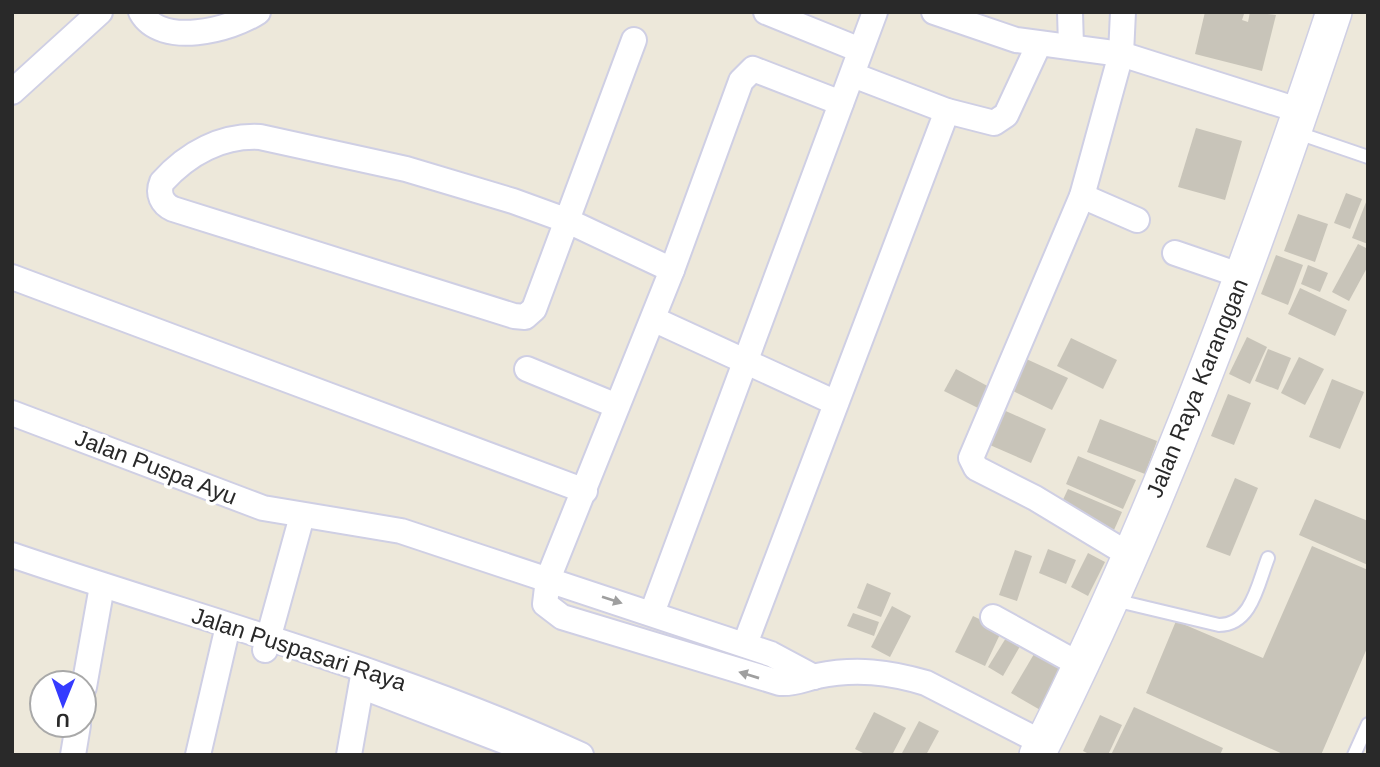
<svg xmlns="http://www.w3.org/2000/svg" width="1380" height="767" font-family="Arial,sans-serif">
<rect width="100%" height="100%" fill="#ede8da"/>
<!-- building -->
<g fill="#c8c4b9">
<polygon points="1205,12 1238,12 1244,14 1242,20 1248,22 1250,12 1276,15 1262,71 1195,54"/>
<polygon points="1196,128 1242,141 1225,200 1178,187"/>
<polygon points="1346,193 1362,199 1350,229 1334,223"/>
<polygon points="1368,197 1368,244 1352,238"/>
<polygon points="1298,214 1328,224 1315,262 1284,251"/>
<polygon points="1358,244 1368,249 1368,266 1349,301 1332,292"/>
<polygon points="1276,255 1303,265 1288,305 1261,294"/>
<polygon points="1308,265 1328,273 1320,292 1301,284"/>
<polygon points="1300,288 1347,310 1335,336 1288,314"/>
<polygon points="1247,337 1267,347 1250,384 1229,374"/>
<polygon points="1071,338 1117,360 1103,389 1057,366"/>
<polygon points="1268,349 1291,358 1278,390 1255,381"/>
<polygon points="1022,357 1068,378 1052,410 1007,388"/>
<polygon points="1299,357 1324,369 1305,405 1281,393"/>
<polygon points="956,369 993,389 982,410 944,391"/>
<polygon points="1332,379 1364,392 1340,449 1309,437"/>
<polygon points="1228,394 1251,403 1234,445 1211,436"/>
<polygon points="999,408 1046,429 1031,463 983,442"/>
<polygon points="1100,419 1157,441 1145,474 1087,452"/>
<polygon points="1078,456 1136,480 1123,509 1066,484"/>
<polygon points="1235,478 1258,488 1230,556 1206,547"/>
<polygon points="1068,489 1122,512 1114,530 1060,506"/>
<polygon points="1315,499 1368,521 1368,565 1299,535"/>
<polygon points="1312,546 1368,570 1368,646 1321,755 1285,755 1146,693 1176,621 1263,658"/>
<polygon points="1048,549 1076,560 1066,584 1039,573"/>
<polygon points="1015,550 1032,556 1017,601 999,595"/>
<polygon points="1088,553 1105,562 1088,596 1071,587"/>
<polygon points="867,583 891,593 881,617 857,608"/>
<polygon points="892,606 911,616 890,657 871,647"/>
<polygon points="853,613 879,622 874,636 847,626"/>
<polygon points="973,616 1002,630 985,666 955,652"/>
<polygon points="1009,633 1023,641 1003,676 988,667"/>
<polygon points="1037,649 1067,666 1042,711 1011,693"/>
<polygon points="1134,707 1223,748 1220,755 1111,755"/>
<polygon points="874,712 906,728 892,755 867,755 855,749"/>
<polygon points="1100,715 1122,725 1108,755 1091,755 1083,751"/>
<polygon points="919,721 939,731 926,755 901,755"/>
</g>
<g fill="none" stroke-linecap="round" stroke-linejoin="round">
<!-- lane casing -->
<g stroke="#cfcfe4" stroke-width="16">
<g id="lane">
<polyline points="1295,132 1368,157"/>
<path d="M1114,600l105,25c33,0 39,-42 49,-67"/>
<polyline points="1354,755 1368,724"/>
</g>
</g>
<!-- street casing -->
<g stroke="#cfcfe4" stroke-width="28">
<g id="street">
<path d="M141,12c20,36 90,18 117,0"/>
<polyline points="766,12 860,50"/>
<polyline points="934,12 1016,40 1121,54 1301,111"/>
<polyline points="1070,12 1071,46"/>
<polyline points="1123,12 1121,54 1082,196 971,458 976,468 1035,498 1131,556"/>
<path d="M634,40l-100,269 -9,8 -11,-1 -341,-107c-11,-5 -16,-15 -11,-27 26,-29 60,-47 98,-45l146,32 107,32 55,20 104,49"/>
<polyline points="853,75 947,111 994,123 1006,115 1039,44"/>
<polyline points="12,92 100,12"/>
<path d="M841,103l-88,-34 -12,12 -69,189 -124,309 -3,25 17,13 218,66c15,1 24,-4 37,-7 39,-8 72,-4 109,7l117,60"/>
<polyline points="1082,196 1137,220"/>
<polyline points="1175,253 1242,276"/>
<polyline points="12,277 585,491"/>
<polyline points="653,319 836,403"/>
<polyline points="527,369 617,406"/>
<polyline points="12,413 263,508 401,531 771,654 814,677"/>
<path d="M12,555c191,65 386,116 569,200"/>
<polyline points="652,613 875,12"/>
<polyline points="993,617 1082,666"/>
<polyline points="745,644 947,111"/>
<polyline points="265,650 302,516"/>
<polyline points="84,687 102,586"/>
<polyline points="371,690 540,755"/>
<polyline points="73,755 78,725"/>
<polyline points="198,755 228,626"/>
<polyline points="349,755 364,670"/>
</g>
</g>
<!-- secondary casing -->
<g stroke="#cfcfe4" stroke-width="38">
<path id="secondary" d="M1037,755c120,-238 213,-490 297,-743"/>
</g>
<!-- lane -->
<use href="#lane" stroke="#fff" stroke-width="12"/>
<!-- street -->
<use href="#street" stroke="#fff" stroke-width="24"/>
<!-- secondary -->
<use href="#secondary" stroke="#fff" stroke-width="35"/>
</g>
<!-- one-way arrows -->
<defs><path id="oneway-solid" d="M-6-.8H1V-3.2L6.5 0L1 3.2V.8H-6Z" transform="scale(1.75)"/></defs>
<g fill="#9f9f9f">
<use href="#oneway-solid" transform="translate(612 600) rotate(18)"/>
<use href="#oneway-solid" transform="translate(749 675) rotate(-163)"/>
</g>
<g text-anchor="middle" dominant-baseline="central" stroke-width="7" stroke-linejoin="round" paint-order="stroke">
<!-- street labels -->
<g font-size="23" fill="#292929" stroke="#fff">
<text transform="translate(1197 388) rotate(-68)">Jalan Raya Karanggan</text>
<text transform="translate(156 467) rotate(21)">Jalan Puspa Ayu</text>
<text transform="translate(299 649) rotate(18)">Jalan Puspasari Raya</text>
</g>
</g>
<!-- border -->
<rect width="1380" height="767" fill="none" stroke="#292929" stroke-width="28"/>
<!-- north arrow -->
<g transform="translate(63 704) rotate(181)"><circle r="33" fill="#ffffff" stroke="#a9a9a9" stroke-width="2"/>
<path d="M0-5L12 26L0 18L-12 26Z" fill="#353bff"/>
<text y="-10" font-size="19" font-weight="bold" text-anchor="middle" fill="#292929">U</text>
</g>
</svg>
